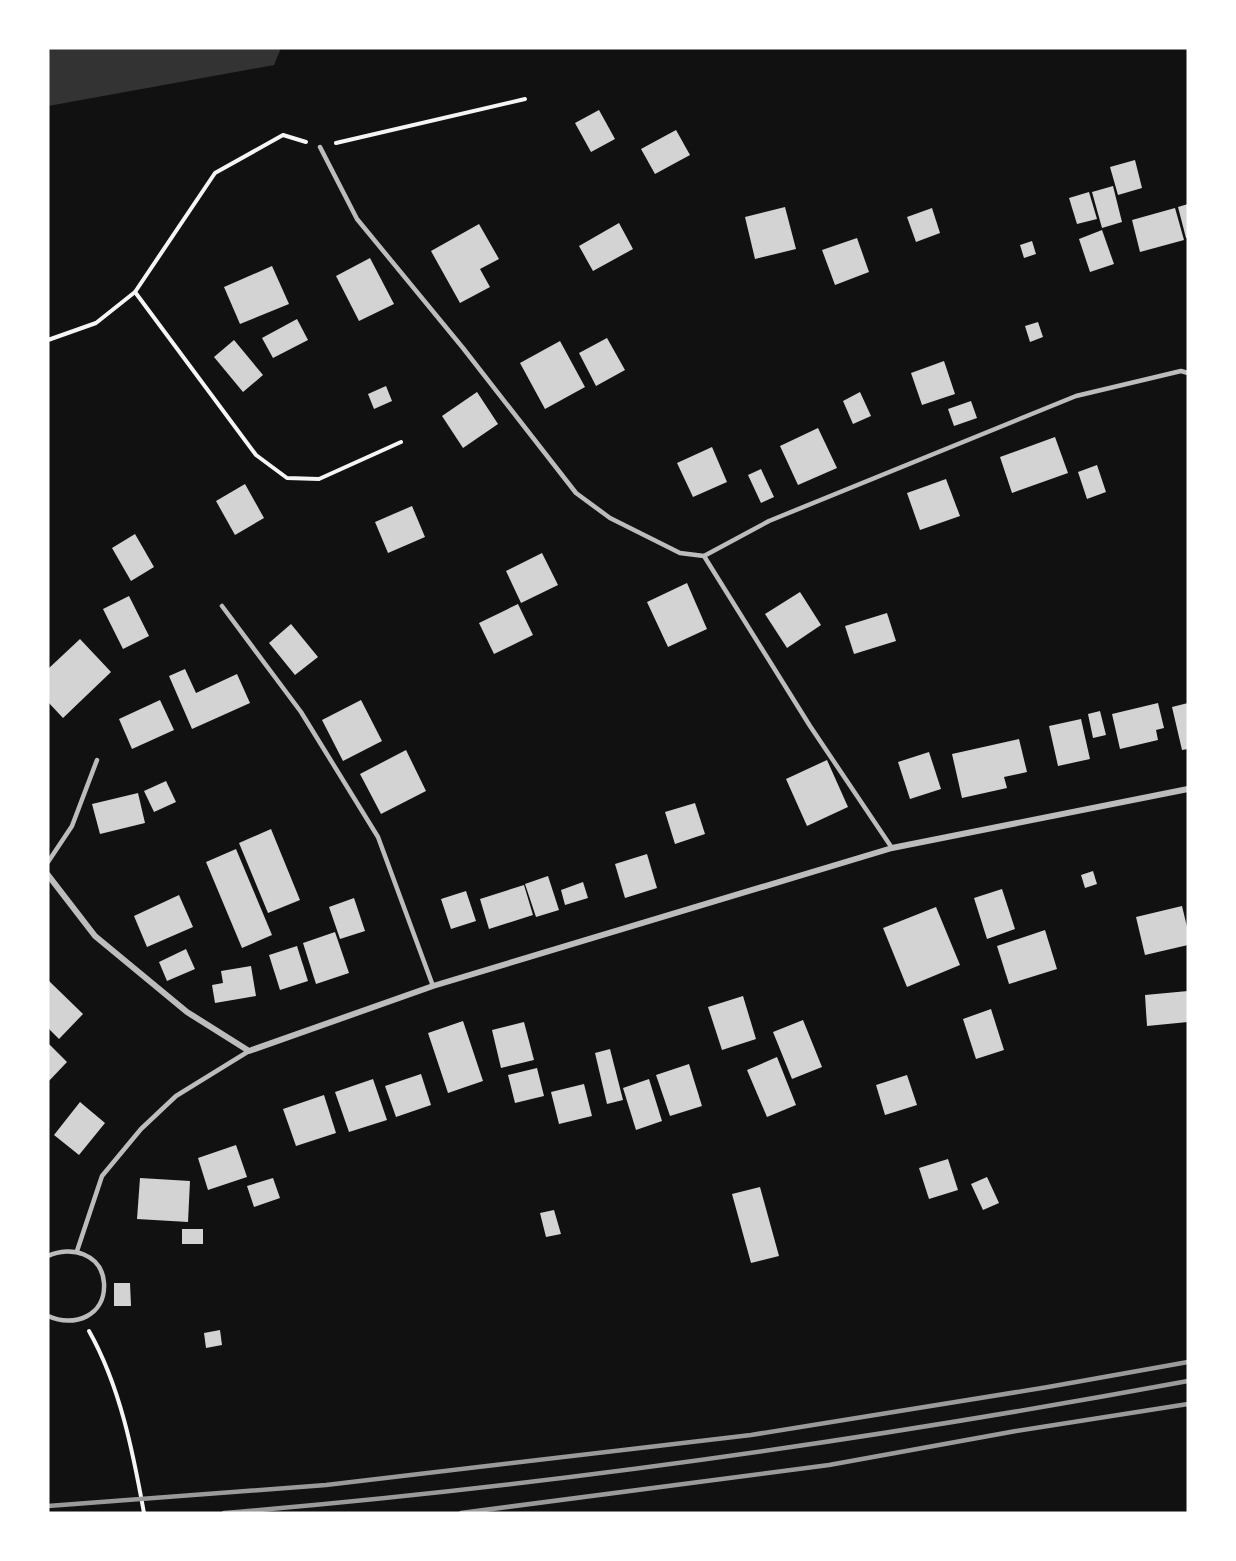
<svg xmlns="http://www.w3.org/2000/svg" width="1236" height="1561" font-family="Overpass,sans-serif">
<rect width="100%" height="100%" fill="#111"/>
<!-- water -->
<polygon fill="#333" points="48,48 281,48 274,65 48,106"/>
<!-- building -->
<g fill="#d3d3d3">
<polygon points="599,110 615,139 591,152 575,123"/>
<polygon points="676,130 690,155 655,174 641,149"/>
<polygon points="1135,160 1142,188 1118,195 1110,167"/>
<polygon points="1113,186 1122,222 1102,228 1092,192"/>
<polygon points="1089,192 1097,219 1077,224 1069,198"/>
<polygon points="1188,204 1188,238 1186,238 1178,207"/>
<polygon points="785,207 796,249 755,259 745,217"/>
<polygon points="932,208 940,233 916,242 907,217"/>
<polygon points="1175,208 1184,240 1140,252 1132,220"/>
<polygon points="619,223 633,249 593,271 579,246"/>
<polygon points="479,224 499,259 480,269 490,287 460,303 431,251"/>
<polygon points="1102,230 1114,264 1090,272 1079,239"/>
<polygon points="857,238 869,272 835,285 822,250"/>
<polygon points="1032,241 1036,254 1024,258 1020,245"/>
<polygon points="370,258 394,304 359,321 336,276"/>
<polygon points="272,266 289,304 240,324 224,287"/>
<polygon points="297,319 308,340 273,358 262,338"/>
<polygon points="1038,322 1043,337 1030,342 1025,326"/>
<polygon points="607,338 625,370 596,386 579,353"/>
<polygon points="234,340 263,375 243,392 214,357"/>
<polygon points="560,341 585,387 545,409 520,363"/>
<polygon points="944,361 955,394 922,405 911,373"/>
<polygon points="386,386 392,401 374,409 368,394"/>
<polygon points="477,392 498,424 463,448 442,416"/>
<polygon points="860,392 871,416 853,424 843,401"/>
<polygon points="971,401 977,418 954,426 948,409"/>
<polygon points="818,428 837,468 798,485 780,446"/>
<polygon points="1055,437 1068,473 1012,493 1000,457"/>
<polygon points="712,447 727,482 693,497 677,463"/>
<polygon points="1097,465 1106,492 1087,499 1078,472"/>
<polygon points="761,469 774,497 761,503 748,475"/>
<polygon points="946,479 960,516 920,530 907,493"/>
<polygon points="245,484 264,518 235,535 216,501"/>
<polygon points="412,506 425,537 388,553 375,522"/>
<polygon points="135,534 154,567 131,581 112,548"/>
<polygon points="542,553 558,585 521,603 506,571"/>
<polygon points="687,583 707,629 668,647 647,602"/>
<polygon points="800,592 821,625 787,648 765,614"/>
<polygon points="129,596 149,636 123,649 103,609"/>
<polygon points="518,604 533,635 494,654 479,623"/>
<polygon points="887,613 896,641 854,654 845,626"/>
<polygon points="291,624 318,657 295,675 269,643"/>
<polygon points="80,639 111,672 63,718 48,702 48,669"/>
<polygon points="185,669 196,693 237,674 250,703 192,729 169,676"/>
<polygon points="160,700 174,730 132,749 119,719"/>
<polygon points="361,700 382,741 343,761 322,720"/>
<polygon points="1158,703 1164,728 1156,730 1158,740 1120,749 1112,714"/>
<polygon points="1188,703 1188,749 1182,750 1172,707"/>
<polygon points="1100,711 1106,735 1093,738 1088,714"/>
<polygon points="1081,719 1090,759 1058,766 1049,726"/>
<polygon points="1019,739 1027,772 1004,777 1007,788 962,798 952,754"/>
<polygon points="406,750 426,791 381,814 360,774"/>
<polygon points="929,752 941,789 910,799 898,762"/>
<polygon points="827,760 848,807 807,826 786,779"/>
<polygon points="166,781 176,802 154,812 144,791"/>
<polygon points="138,793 145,823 100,834 92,804"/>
<polygon points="695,803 705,834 675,844 665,812"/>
<polygon points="271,829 300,900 268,913 239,843"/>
<polygon points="236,849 272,935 242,948 206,862"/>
<polygon points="647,854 657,888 625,898 615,864"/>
<polygon points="1093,871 1097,884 1085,888 1081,875"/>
<polygon points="548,876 559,910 536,917 525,884"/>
<polygon points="583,882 588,898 565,905 561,890"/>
<polygon points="524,885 533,915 489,929 480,899"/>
<polygon points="1002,889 1015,929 987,939 974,898"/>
<polygon points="466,891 476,921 451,929 441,899"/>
<polygon points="179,895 193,927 147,947 134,916"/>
<polygon points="354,898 365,931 340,939 329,907"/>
<polygon points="1182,906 1188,931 1188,945 1145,955 1136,917"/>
<polygon points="936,907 960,965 907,987 883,928"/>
<polygon points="1045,930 1057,969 1009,984 997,946"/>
<polygon points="335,932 349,973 316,984 303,943"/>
<polygon points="297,946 308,981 280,990 269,955"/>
<polygon points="186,949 195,969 167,981 159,962"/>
<polygon points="251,966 256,996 215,1003 212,985 223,983 221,971"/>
<polygon points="48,980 83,1014 59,1039 48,1028"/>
<polygon points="1188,991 1188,1022 1147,1026 1145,995"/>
<polygon points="743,996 756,1039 722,1050 708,1007"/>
<polygon points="991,1009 1004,1050 976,1059 963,1019"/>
<polygon points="803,1020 822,1067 792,1079 773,1032"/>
<polygon points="463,1021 483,1081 448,1093 428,1033"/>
<polygon points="524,1022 534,1060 501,1068 492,1030"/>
<polygon points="48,1043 67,1062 48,1082"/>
<polygon points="610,1049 623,1100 607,1104 595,1053"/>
<polygon points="777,1057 796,1105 767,1117 747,1070"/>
<polygon points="689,1064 702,1106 670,1116 656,1075"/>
<polygon points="537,1068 544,1096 515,1103 508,1075"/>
<polygon points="421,1074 431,1105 396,1117 385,1086"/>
<polygon points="907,1075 917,1105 885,1115 876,1085"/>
<polygon points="373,1079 387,1120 349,1132 335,1092"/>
<polygon points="649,1079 662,1121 636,1130 623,1088"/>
<polygon points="584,1084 592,1116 559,1124 551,1092"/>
<polygon points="324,1095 336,1133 296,1146 283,1109"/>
<polygon points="80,1102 105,1123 79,1155 54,1135"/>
<polygon points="236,1145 247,1177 208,1190 198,1158"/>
<polygon points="948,1159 958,1190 929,1199 919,1168"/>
<polygon points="987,1177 999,1203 983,1210 971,1184"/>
<polygon points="140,1178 190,1181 188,1222 137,1219"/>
<polygon points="273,1178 280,1198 254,1207 247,1186"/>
<polygon points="760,1187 779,1256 751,1263 732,1194"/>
<polygon points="554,1210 561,1234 546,1237 540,1213"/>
<rect x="182" y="1229" width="21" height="15"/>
<polygon points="114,1283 130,1283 131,1306 114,1306"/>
<polygon points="220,1330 222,1345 206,1348 204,1333"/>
</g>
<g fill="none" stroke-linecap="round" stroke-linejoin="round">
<!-- path -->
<g stroke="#f5f5f5" stroke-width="4">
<polyline points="336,143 525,99"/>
<polyline points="135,292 256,455 287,478 319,479 401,442"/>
<polyline points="48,340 96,323 135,292 215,173 283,135 306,142"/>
<path d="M89,1331c31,55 44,121 55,182"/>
</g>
<!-- service -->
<g stroke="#bcbcbc" stroke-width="4.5">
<polyline points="320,147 357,219 463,348 576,493 610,518 680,553 704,556 810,726 892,848"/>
<polyline points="704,556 769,521 1076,396 1181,371 1188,373"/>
<polyline points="222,606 301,712 378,837 433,986"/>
<polyline points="48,862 72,826 97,760"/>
<polyline points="77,1251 102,1176 141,1129 176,1096 249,1051"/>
<path d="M48,1256c23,-11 54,-2 56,27 2,33 -30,45 -56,33"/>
</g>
<!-- minor -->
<polyline stroke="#bcbcbc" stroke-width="6" points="48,875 95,936 187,1012 249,1051 433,986 892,848 1188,789"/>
<!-- rail -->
<g stroke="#9a9a9a" stroke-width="4.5">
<polyline points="48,1506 326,1485 751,1435 1048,1387 1188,1362"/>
<path d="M224,1513c323,-27 645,-73 964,-132"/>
<polyline points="461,1513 829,1465 1016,1431 1188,1404"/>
</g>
</g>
<!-- border -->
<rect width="1236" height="1561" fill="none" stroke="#ffffff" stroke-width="99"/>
</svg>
